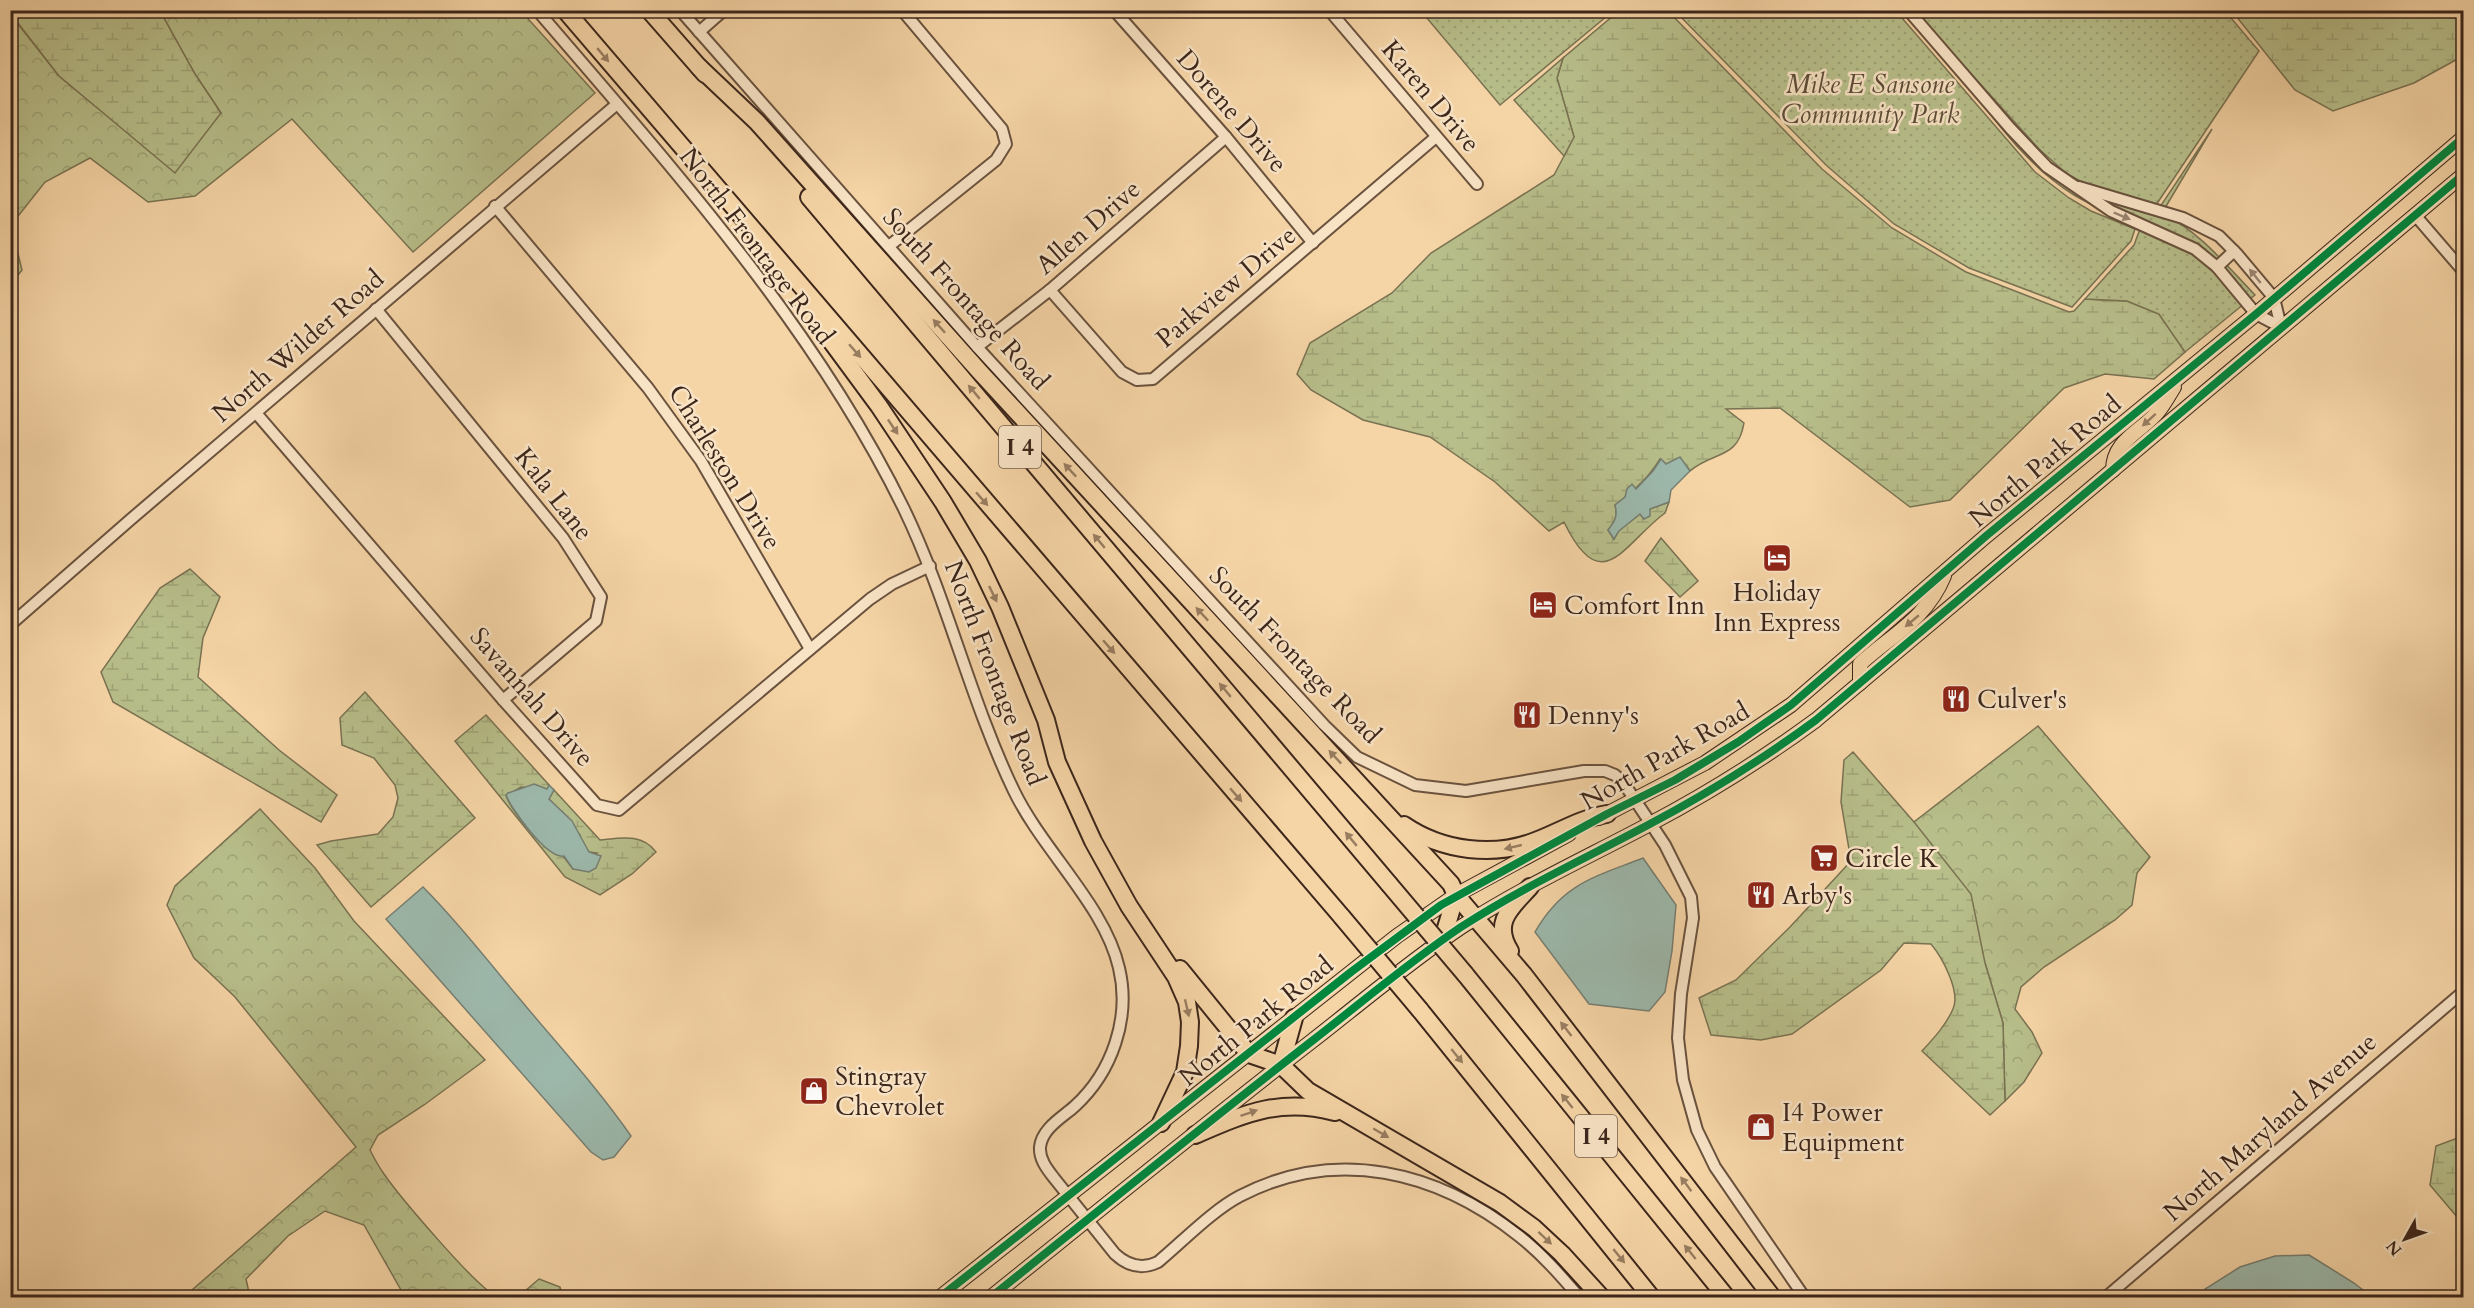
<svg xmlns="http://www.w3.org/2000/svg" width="2474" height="1308" font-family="Cardo,serif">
<defs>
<pattern id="forest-crowns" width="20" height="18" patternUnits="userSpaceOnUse" patternTransform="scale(1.5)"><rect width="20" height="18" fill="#b7be8a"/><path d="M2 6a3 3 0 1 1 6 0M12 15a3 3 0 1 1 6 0" fill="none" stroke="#9ea376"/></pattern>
<pattern id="wetland-marsh" width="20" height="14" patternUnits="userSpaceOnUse" patternTransform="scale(1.5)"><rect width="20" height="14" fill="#b7be8a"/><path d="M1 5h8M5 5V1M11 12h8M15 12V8" fill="none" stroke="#9ea376"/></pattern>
<pattern id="park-dots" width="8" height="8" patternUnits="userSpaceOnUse" patternTransform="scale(1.5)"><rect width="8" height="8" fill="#b7be8a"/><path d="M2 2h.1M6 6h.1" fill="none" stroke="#9ea376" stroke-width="1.8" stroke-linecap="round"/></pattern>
</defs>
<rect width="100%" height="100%" fill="#f5d4a6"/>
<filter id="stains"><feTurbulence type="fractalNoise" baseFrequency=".00333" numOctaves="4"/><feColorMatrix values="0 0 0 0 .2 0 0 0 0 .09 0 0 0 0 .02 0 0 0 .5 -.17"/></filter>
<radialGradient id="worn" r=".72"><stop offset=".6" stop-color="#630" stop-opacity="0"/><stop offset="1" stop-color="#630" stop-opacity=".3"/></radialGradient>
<!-- forest -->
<g fill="url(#forest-crowns)" stroke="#7a7252" stroke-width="1.5">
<polygon points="160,11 521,11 595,93 413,252 292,119 195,196 148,202 90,158 45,182 11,225 22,270 11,284 10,14 59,76 93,104 221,113 195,74"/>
<polygon points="2038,726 2150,857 2137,873 2132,905 2115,920 2044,967 2021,987 2015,1009 2032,1032 2042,1053 2024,1082 2005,1101 2003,1023 1985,963 1914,822"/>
<path d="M260,809l55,59 39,53 131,139 -61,45 -46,30 -8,15c4,8 9,17 14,24 13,19 98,121 115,123h-94l-41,-72 -39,-14 -37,25 -42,43 4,18h-66l172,-150 -121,-150 -41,-39 -27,-53 8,-19z"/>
<polygon points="539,1279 560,1287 563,1297 512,1297 519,1296"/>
</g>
<!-- wetland -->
<g fill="url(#wetland-marsh)" stroke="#7a7252" stroke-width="1.5">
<polygon points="11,10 160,11 195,74 221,113 175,173 59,76 11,14"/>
<path d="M1620,10l48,1 154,158 70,59 74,44 103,40 5,-1 11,-12 42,2 32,13 26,38 -31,27 -49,-5 -41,14 -114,112 -40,7 -130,-99 -54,1 18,14c-6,37 -31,28 -54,48l-5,-7h-19l-6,-5c-11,19 -27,33 -45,46 3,11 0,17 -7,25l6,9 4,-8 22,-17 4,5 6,-10 19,-7 -4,11c-41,30 -63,88 -101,9l-15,9 -54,-49 -65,-45 -67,-17 -52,-30 -14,-16 13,-31 82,-50 39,-40 123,-78 20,-38 -17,-59 6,-20z"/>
<polygon points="2232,11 2463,11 2463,56 2414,83 2333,111 2295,90"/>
<polygon points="1661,538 1698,581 1680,597 1645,561"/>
<polygon points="190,569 220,597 203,638 198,677 279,750 337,795 321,822 113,702 101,672 160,588"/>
<polygon points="365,692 475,818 371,907 317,845 331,841 378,834 393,817 398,798 395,785 374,758 342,745 340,718"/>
<path d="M486,715l63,70 -2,5 -26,-3 -15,9c6,15 41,60 57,60l10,13 24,-16 -8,-1 -7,-9 -2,-8 -31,-36 5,-9 46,50c21,-2 42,-7 56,12l-24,22 -32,21 -35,-18 -110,-136z"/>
<path d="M1853,752l61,70 57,72 14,69 18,60 2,78 -15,14 -68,-64c12,-13 24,-26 31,-42 8,-17 -11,-52 -22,-65l-27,-1 -23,27 -89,64 -31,6 -50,-5 -12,-37 37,-18 54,-53 61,-66 -10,-59 3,-42z"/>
<polygon points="2463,1136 2463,1224 2430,1185 2436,1146"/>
</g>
<!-- park -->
<g fill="url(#park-dots)" stroke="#7a7252" stroke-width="1.5">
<polygon points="1421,11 1613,11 1500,105"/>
<polygon points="1675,11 1896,11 2035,172 2069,198 2091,211 2135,229 2131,241 2072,307 1969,268 1894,224 1826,165"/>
<polygon points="1914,11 2225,11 2259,51 2156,205 2086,184 2067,174 2039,149"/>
<polygon points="1563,58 1557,78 1574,137 1564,156 1514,100"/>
<path d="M1953,67l83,86 49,35 75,19 52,-78 -50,84c38,19 64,52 93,82l-70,57 -26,-38 -32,-13 -42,-2 49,-54 6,-16 -3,-5c-21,-9 -43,-17 -63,-29 -50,-30 -84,-83 -121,-128z"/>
</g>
<!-- water -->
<g fill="#9cb8ab" stroke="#767e71" stroke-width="1.5">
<path d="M1680,457l10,14 -19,19 -2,12 -19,7v7l-6,3 -4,-5 -21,17 -5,8 -6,-9c7,-9 10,-14 7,-25l10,-8 2,-8 5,-5 4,5 17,-18 8,-12 5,5z"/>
<path d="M534,784l13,5 2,-4 5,5 -5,9 23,22 17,31 12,4 -5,12 -7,4 -16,-3 -9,-13c-17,3 -52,-46 -58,-61l2,-2z"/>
<path d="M1643,858l33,47 -4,46 -7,41 -16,19 -60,-7 -54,-72c28,-49 60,-55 108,-74z"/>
<path d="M423,887c35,35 64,73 96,111 38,46 78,89 112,138l-17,21 -11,3 -12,-8 -205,-233z"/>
<polygon points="2309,1255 2354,1283 2372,1297 2207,1297 2205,1289 2240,1267 2275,1256"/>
</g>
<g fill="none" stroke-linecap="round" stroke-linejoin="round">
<!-- minor casing -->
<g stroke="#6a523e" stroke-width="14">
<g id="minor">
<path d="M537,10c133,156 276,313 367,499 44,91 66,191 110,282 29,60 91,115 105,177 12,50 -7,104 -44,138 -12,11 -33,22 -35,41 -1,12 7,22 14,31l61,76c13,12 27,16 43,8 24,-20 55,-52 82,-66 96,-50 197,-25 279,40 23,18 42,40 61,62"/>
<polyline points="680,10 977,347 1324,725 1357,757 1415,785 1466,791 1584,771 1605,771 1615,775 1623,782 1665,845 1691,897 1693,918 1681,994 1678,1038 1683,1080 1697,1130 1715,1167 1805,1298"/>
<polyline points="1114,10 1226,137 1313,243"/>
<polyline points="1329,10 1477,184"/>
<polyline points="1908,10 2010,128 2047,167 2111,211 2195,249 2217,267 2256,314 2281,327"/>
<polyline points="699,32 724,10"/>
<polyline points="2079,187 2183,218 2219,236 2237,254 2274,298 2281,327"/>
<polyline points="495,206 648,388 701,461 810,649"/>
<polyline points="2415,215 2464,272"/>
<polyline points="889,246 996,160 1006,144 1002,129 902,10"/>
<polyline points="2217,267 2234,251"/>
<polyline points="1050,290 1122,372 1137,380 1153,379 1436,137"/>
<polyline points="376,309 563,538 601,597 596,621 503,700"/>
<polyline points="977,347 1050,290 1226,137"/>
<polyline points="256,413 503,700 597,805 619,810 870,599 892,584 930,566"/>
<polyline points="10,625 130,520 617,104"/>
<polyline points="2105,1298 2464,991"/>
</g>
</g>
<!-- major casing -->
<g stroke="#3c261b" stroke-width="16">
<g id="major">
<path d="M2113,470c0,-28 25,-37 42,-55 8,-8 13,-19 19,-28"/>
<path d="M1860,683v-19c33,-30 66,-45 84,-88"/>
<polyline points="1599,818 1705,763 1791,705 1986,536 2256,314 2464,137"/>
<polyline points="939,1298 1397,936 1456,895 1569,834"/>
<path d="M990,1298c107,-86 214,-173 322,-257 49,-38 97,-79 149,-114 60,-39 125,-69 187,-102 59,-31 115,-66 168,-105l648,-546"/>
</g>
</g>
<!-- highway casing -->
<g stroke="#3c261b" stroke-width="20">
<g id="highway">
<polyline points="565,10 1342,917"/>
<polyline points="649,10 705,74"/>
<polyline points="699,67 757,122 980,372 1451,884 1456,895 1524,975 1773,1298"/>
<polyline points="809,197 1389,884"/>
<polyline points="803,303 879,406 943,502 978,561 1000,607 1046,720 1057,762 1093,841 1129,906 1176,977 1187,1002 1190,1022 1189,1046 1185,1072 1161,1123"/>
<path d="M1404,825c38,26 90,33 134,15 23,-9 44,-22 69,-26"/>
<polyline points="1442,941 1456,895"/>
<path d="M1510,951c-18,-29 1,-43 20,-64"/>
<polyline points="1180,969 1249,1054 1281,1065 1308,1091 1500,1203 1534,1228 1562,1254 1602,1298"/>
<polyline points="1465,974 1727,1298"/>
<polyline points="1420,1010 1652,1298"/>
<polyline points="1281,1065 1294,1018"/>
<path d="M1195,1135c49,-21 85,-38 140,-23"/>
</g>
</g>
<!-- minor -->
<use href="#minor" stroke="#f8e3c5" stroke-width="10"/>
<!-- major -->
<use href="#major" stroke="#f5d4a6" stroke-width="14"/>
<!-- highway -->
<use href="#highway" stroke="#f5d4a6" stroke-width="16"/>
<!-- highway-bridge casing -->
<g stroke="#3c261b" stroke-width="20" stroke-linecap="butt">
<g id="highway-bridge">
<polyline points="1389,884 1465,974"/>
<polyline points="1342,917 1420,1010"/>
</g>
</g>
<!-- highway-bridge -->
<use href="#highway-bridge" stroke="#f5d4a6" stroke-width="16"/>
<!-- cycleway casing -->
<g stroke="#f8e3c5" stroke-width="11">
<g id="cycleway">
<polyline points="939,1298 1351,972 1441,905 1607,814 1675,780 1738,742 1791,705 1986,536 2256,314 2464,137"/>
<path d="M990,1298c107,-86 214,-173 322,-257 49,-38 97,-79 149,-114 60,-39 125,-69 187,-102 59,-31 115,-66 168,-105l648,-546"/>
</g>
</g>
<!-- cycleway -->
<use href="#cycleway" stroke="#00873e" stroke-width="8"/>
</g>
<!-- one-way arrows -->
<defs><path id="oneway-solid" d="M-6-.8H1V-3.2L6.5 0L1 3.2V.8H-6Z" transform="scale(1.5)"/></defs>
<g fill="#987d60">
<use href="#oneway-solid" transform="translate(603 55) rotate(50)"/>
<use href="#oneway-solid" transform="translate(939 326) rotate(-132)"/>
<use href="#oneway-solid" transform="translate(855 351) rotate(49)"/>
<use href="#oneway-solid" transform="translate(974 392) rotate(-130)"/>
<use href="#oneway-solid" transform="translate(2149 420) rotate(138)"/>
<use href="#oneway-solid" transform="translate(893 427) rotate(56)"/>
<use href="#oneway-solid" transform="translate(1070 470) rotate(-133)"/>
<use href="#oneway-solid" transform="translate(982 499) rotate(49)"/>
<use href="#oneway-solid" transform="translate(1099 541) rotate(-130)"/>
<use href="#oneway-solid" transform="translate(993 594) rotate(64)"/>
<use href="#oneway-solid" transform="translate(1202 614) rotate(-133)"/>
<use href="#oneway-solid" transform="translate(1912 621) rotate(140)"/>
<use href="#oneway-solid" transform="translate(1109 647) rotate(49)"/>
<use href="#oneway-solid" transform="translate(1225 690) rotate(-130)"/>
<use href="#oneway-solid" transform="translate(1335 757) rotate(-133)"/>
<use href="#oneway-solid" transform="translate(1236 795) rotate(49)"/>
<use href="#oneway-solid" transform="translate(1351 839) rotate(-130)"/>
<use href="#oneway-solid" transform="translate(1513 847) rotate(167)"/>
<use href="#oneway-solid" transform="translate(1187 1008) rotate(77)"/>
<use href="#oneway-solid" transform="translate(1566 1029) rotate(-128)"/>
<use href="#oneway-solid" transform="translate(1457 1056) rotate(51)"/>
<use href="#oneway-solid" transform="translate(1567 1101) rotate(-129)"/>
<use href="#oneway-solid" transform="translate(1249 1113) rotate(-19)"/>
<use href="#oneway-solid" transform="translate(1381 1133) rotate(30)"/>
<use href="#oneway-solid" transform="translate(1686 1184) rotate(-127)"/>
<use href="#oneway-solid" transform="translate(1545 1238) rotate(43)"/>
<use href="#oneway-solid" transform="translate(1690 1252) rotate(-129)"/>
<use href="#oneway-solid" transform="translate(1619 1256) rotate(51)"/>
</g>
<g fill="#9a8470">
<use href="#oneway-solid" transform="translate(2122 216) rotate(23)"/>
<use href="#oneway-solid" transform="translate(2255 276) rotate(-129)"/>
</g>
<!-- icons -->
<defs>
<g id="hotel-square" transform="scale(1.5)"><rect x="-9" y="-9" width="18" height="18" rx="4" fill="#8f2418" stroke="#f8e3c5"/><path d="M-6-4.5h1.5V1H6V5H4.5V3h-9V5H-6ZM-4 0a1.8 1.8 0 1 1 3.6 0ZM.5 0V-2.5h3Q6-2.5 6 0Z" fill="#fff"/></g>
<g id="restaurant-square" transform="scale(1.5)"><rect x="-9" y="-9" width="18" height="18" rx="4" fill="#8f2418" stroke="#f8e3c5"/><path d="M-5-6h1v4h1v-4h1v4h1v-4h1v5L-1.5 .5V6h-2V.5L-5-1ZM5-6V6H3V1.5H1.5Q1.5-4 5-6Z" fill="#fff"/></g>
<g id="supermarket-square" transform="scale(1.5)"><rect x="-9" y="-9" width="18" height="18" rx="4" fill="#8f2418" stroke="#f8e3c5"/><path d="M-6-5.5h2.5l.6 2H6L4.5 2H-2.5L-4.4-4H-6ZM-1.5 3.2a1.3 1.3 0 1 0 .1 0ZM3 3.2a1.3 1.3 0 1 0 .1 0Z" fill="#fff"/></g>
<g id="shop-square" transform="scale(1.5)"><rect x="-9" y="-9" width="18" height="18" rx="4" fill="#8f2418" stroke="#f8e3c5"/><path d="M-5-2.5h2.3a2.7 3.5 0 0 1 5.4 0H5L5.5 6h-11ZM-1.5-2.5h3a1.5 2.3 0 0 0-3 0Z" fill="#fff"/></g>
</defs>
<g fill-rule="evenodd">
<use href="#hotel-square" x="1777" y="558"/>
<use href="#hotel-square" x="1543" y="605"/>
<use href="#restaurant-square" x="1956" y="699"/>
<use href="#restaurant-square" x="1527" y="715"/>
<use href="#supermarket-square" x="1824" y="858"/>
<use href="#restaurant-square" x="1761" y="895"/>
<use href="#shop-square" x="814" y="1091"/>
<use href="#shop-square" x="1761" y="1127"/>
</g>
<g text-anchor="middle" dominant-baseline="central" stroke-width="5" stroke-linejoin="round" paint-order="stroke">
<!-- shield labels -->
<g fill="#f8e3c5" stroke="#745f4e" stroke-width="1.5">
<rect x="999" y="426" width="42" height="42" rx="4.5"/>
<rect x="1575" y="1115" width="42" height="42" rx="4.5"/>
</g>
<g font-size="24" font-weight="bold" fill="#3c261b">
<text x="1020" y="447">I 4</text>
<text x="1596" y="1136">I 4</text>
</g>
<!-- park labels -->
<g font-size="26" font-style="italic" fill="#5b4c37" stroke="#f8e3c5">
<text x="1870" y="84">Mike E Sansone<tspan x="1870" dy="30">Community Park</tspan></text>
</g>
<!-- street labels -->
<g font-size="26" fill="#3c261b" stroke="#f8e3c5">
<text transform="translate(1431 96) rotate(50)">Karen Drive</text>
<text transform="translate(1232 111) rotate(49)">Dorene Drive</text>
<text transform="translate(1088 227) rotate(-41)">Allen Drive</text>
<text transform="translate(757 246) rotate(53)">North Frontage Road</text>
<text transform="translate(1226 287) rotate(-40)">Parkview Drive</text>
<text transform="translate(966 299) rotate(48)">South Frontage Road</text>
<text transform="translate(298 346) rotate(-41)">North Wilder Road</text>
<text transform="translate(2045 461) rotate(-40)">North Park Road</text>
<text transform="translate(725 467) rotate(58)">Charleston Drive</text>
<text transform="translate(554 494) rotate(52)">Kala Lane</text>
<text transform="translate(1295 655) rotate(46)">South Frontage Road</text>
<text transform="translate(995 673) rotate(69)">North Frontage Road</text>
<text transform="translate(532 697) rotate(49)">Savannah Drive</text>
<text transform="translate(1665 756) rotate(-30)">North Park Road</text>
<text transform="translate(1256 1021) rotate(-39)">North Park Road</text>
<text transform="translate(2270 1127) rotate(-41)">North Maryland Avenue</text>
</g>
<!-- poi labels -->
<g font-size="26" fill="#3c261b" stroke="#f8e3c5" text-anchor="start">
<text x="1777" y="592" text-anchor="middle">Holiday<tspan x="1777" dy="30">Inn Express</tspan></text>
<text x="1564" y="605">Comfort Inn</text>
<text x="1977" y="699">Culver's</text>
<text x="1548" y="715">Denny's</text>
<text x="1845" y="858">Circle K</text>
<text x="1782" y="895">Arby's</text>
<text x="835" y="1076">Stingray<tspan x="835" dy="30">Chevrolet</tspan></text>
<text x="1782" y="1112">I4 Power<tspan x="1782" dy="30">Equipment</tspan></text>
</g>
</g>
<!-- margin -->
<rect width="2474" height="1308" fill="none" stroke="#f5d4a6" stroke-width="36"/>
<rect x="12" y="12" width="2450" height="1284" fill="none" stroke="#3c261b" stroke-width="3"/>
<rect x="18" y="18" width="2438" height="1272" fill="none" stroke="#3c261b" stroke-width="1.5"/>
<!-- north arrow -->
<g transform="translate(2405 1239) rotate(230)" stroke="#f8e3c5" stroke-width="4.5" paint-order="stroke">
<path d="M0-4.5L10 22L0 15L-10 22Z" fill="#3c261b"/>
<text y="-9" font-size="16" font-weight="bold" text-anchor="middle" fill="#3c261b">N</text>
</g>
<rect width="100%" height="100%" filter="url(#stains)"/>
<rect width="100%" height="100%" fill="url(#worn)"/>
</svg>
